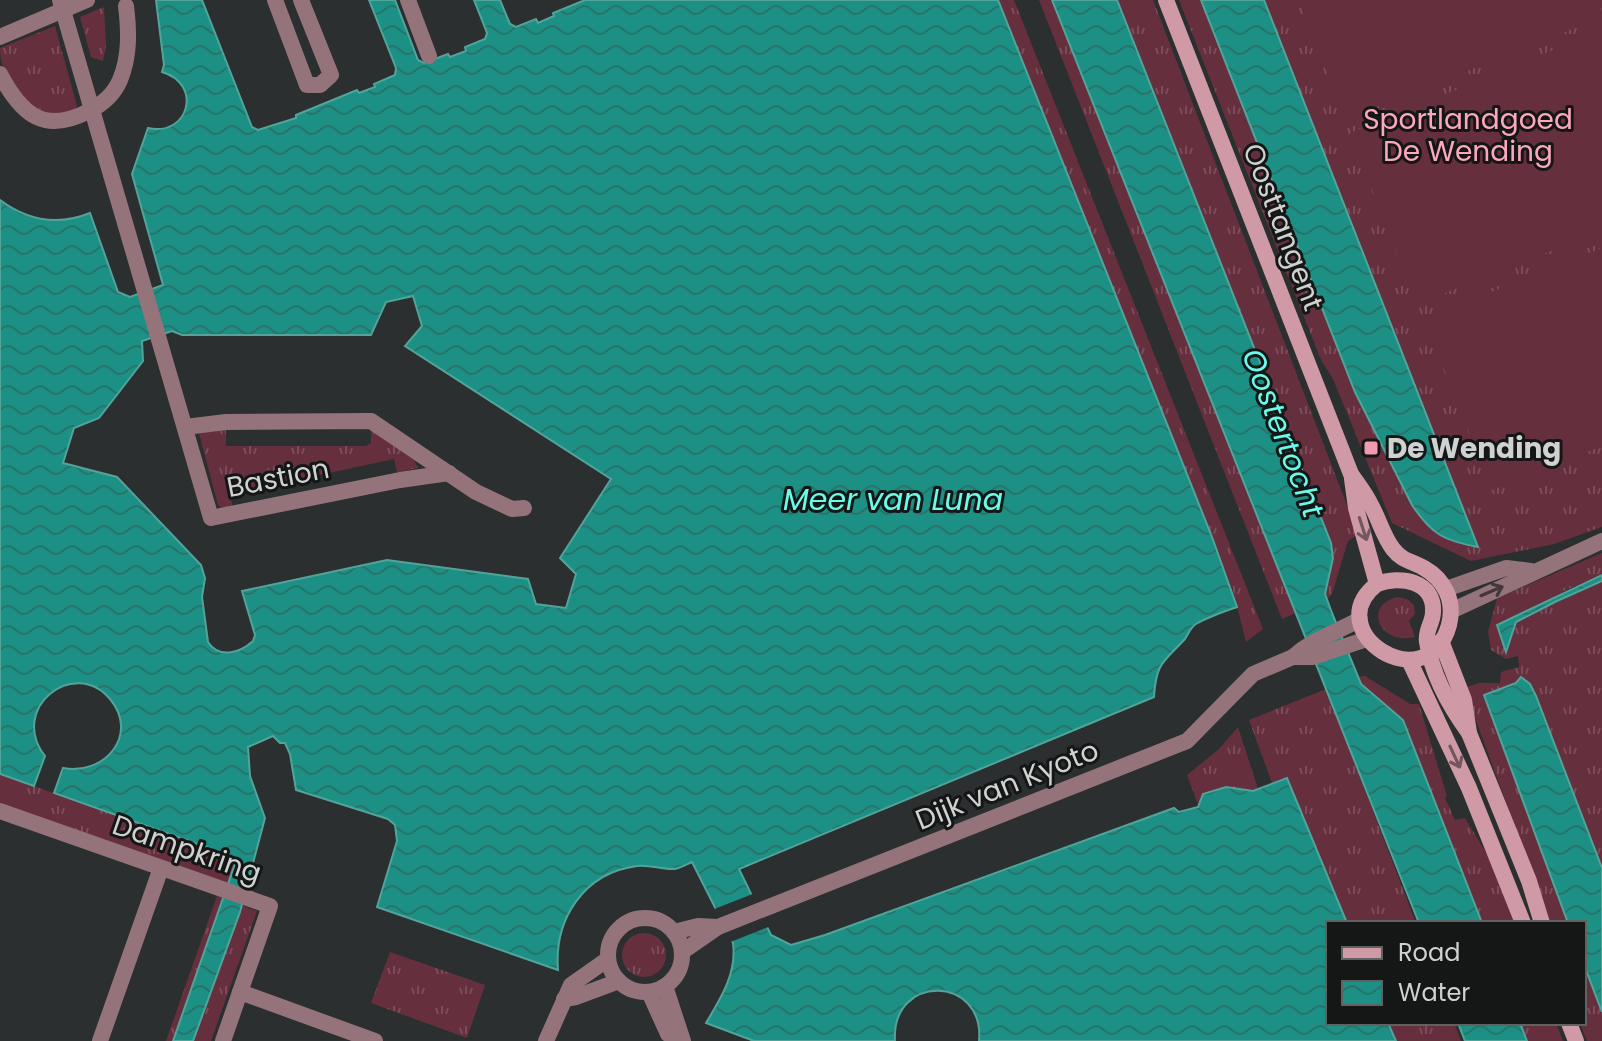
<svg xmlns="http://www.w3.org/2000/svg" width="1602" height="1041" font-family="Poppins,sans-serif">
<defs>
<pattern id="grass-tufts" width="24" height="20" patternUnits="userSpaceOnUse" patternTransform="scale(2)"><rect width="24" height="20" fill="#662f3e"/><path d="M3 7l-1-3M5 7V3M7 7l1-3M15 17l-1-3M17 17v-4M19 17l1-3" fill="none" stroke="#7b4c59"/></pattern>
<pattern id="water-waves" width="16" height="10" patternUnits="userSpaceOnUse" patternTransform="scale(2)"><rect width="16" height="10" fill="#1c9084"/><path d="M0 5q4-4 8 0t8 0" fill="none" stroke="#28746c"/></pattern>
</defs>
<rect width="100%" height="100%" fill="#2b2f2f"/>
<!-- grass -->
<g fill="url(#grass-tufts)">
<polygon points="998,0 1014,0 1263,629 1246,642 1234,594 1212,537"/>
<polygon points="1039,0 1052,0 1296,613 1282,619"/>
<path d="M1117,0h36l205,534 -10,7 -16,53 -6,6c-3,-20 10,-38 5,-58z"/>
<path d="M1179,0h22l154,392 57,113c19,28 33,36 65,42l-213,-547h338v527l-48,17 -83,17 -79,-38 -59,-144 -12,-19z"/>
<polygon points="104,7 106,46 103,61 91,57 80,17"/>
<path d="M55,26l22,80 -4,6 -35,2c-18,-21 -38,-37 -38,-66z"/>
<polygon points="226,430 226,446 366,446 371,443 371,430 414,460 418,468 397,472 394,459 230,494 233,509 224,510 218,505 199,433"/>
<polygon points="1602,553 1602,575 1566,590 1516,622 1557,601 1602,581 1602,868 1536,696 1516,683 1484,695 1568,923 1546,923 1539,892 1464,688 1479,683 1500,683 1501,672 1519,667 1518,656 1506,659 1491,650 1488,632 1497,598"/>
<path d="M1397,597l10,2 7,6 1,9 -6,7 6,16c-33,9 -54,-30 -18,-40z"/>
<polygon points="1365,676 1410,704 1419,704 1447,796 1445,798 1455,820 1465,818 1496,869 1517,923 1482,923 1403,720 1361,684 1357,677"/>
<polygon points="1326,689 1416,923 1347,923 1288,778 1272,783 1249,720"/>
<polygon points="1238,727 1258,789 1245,791 1226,787 1203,794 1199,807 1187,775 1219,749"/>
<polygon points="0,774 237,858 228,886 0,804"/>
<polygon points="217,896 257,911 211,1041 166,1041"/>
<circle cx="644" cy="955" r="22"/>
<polygon points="390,952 485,985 467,1038 371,1003"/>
<polygon points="1584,965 1602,1012 1602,1041 1587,1041 1580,1023 1584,1023"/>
<polygon points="1388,1023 1454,1023 1461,1041 1396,1041"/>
<polygon points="1520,1023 1556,1023 1563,1041 1527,1041"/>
</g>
<!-- garden -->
<g fill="#662f3e">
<polygon points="1300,0 1598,0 1602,17 1347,119"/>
<polygon points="1602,30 1602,231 1417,304 1350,133"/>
<polygon points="1602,248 1602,446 1492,490 1424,319"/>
</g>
<!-- water -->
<g fill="url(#water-waves)" stroke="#52a49b" stroke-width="2" fill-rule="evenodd">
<path d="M156,0h46l50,127 6,3 38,-12v-3l61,-25 2,3 16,-6 -1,-3 21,-9 1,-7 -27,-68h26l23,60 6,3 24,-9 2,3 16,-6 -1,-4 20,-8 2,-6 -13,-33h26l10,24 6,3 20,-8 2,4 16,-7 -1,-3 32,-13h413l214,537 25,70c-14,5 -29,10 -41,17 -6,4 -7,9 -11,15 -21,23 -29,23 -31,58l-415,172 32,66 20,10 34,-10 349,-127 5,4 19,-5 5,-13 23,-7 27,4 34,-13 60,145h-19v100h60l8,18h-417c6,-66 -88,-68 -84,0h-141l-48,-18c15,-25 31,-50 27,-80l-41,-81c-5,2 -13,7 -18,7 -12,1 -25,-5 -37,-3 -54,7 -83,54 -79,104l-181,-63 20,-66 -2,-16 -7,-6 -92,-29 -6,-36 -5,-11h-5l-7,-7 -25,11 2,29 15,42 -25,94 -47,129h-20l64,-183 -183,-65 9,-25c41,8 77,-33 47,-69 -36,-43 -102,10 -65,57l-11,30 -34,-12v-574c27,20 58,26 90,13l28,79 12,5 33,-12 -31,-111 16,-46c41,9 55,-44 14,-56l2,-7zM413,296l9,30 -17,20 206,133 -51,79 16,16 -10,34 -30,-4 -8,-25 -141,-19 -145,31 13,44 -2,6c-13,12 -34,18 -45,1l-6,-45 3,-19 -4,-13 -84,-88 -54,-14 11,-35 25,-10 44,-57 -1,-20 30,-10 10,4h189l15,-33z"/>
<polygon points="1052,0 1117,0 1331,543 1333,558 1325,594 1332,613 1361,684 1403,720 1482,923 1419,923"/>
<path d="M1201,0h63l214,547c-33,-6 -46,-12 -66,-42l-57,-113z"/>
<polygon points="1602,575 1602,581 1557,601 1516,622 1506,652 1497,625"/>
<polygon points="1521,677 1530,684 1536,696 1602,868 1602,1012 1584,965 1584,923 1568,923 1484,695 1516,683"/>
<polygon points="1458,1023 1520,1023 1527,1041 1465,1041"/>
</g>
<!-- pier -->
<polygon fill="#2b2f2f" points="755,893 771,926 728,943 712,910"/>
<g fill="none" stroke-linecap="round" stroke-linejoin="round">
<!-- street -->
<g stroke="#95737a" stroke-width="16">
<polyline points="60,0 211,518 400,480 449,473"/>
<polyline points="275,0 307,85 320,85 331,75 301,0"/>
<polyline points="408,0 429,56"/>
<polyline points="0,37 87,0"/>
<path d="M0,74c22,42 45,60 89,37 14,-7 25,-17 31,-31 10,-24 9,-49 6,-74"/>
<polyline points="185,427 226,422 371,421 476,492 512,509 524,508"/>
<polyline points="1446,589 1506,568 1531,571"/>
<polyline points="1451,611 1602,541"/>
<path d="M1293,657c21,-19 43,-24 67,-38"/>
<polyline points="0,811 270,906 223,1041"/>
<circle cx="645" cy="955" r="37"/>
<polyline points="674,932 698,926 718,927"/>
<polyline points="682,952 718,927 1187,741 1253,674 1293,657 1313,657 1367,639"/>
<polyline points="665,986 683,1041"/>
<polyline points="240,992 375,1041"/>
<polyline points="649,992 668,1034 679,1041"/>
<polyline points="564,999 576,997 619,981"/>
<polyline points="100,1041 161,868"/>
<polyline points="546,1041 571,985 608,959"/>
</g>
<!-- secondary -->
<g stroke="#cf99a5" stroke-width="16">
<path d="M1166,0l185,474c7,10 15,20 20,31 8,14 12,31 22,44 9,12 19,12 31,19 21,12 31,33 25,57 -22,78 -132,6 -72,-41 23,-9 58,-3 56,28 0,11 -8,18 -6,30 5,33 23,65 42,91"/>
<polyline points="1352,479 1356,508 1377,584"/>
<polyline points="1441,641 1464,700 1469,733 1529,881 1542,923"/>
<polyline points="1409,660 1469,788 1523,923"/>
<polyline points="1569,1023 1576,1041"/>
</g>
</g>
<!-- one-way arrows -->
<defs><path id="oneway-shaft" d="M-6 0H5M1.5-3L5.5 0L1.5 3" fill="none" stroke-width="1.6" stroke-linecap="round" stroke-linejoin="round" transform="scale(2)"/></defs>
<g stroke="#72585e">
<use href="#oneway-shaft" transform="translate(1363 529) rotate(72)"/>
<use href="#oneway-shaft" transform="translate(1455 757) rotate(65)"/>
</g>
<use stroke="#42373a" href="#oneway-shaft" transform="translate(1492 591) rotate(-23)"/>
<!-- markers -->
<rect fill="#f29aaf" stroke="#151717" stroke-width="3" x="1363" y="440" width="16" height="16" rx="4"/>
<g text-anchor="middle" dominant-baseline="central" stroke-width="6" stroke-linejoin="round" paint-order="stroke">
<!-- park labels -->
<g font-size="28" fill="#fca7bb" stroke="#151717">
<text x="1468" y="119">Sportlandgoed<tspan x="1468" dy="32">De Wending</tspan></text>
</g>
<!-- street labels -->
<g font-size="28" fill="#d0d2d2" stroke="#151717">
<text transform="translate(1283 227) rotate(69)">Oosttangent</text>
<text transform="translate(278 478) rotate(-11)">Bastion</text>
<text transform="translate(1007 785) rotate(-22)">Dijk van Kyoto</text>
<text transform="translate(187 849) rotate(19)">Dampkring</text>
</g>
<!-- poi labels -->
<g font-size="28" font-weight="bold" fill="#d0d2d2" stroke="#151717" text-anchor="start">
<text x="1387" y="448">De Wending</text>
</g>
<!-- water labels -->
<g font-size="30" font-style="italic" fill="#6afcea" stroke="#151717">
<text transform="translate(1283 433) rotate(69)">Oostertocht</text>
<text x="893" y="499">Meer van Luna</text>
</g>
</g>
<!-- legend -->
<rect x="1326" y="921" width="260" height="104" fill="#151717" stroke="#606262" stroke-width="2"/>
<rect x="1342" y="947" width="40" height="12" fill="#cf99a5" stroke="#606262" stroke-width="2"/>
<text x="1398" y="961" font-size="24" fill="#d0d2d2">Road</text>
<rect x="1342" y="981" width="40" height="24" fill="url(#water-waves)" stroke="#606262" stroke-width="2"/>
<text x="1398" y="1001" font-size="24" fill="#d0d2d2">Water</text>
</svg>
